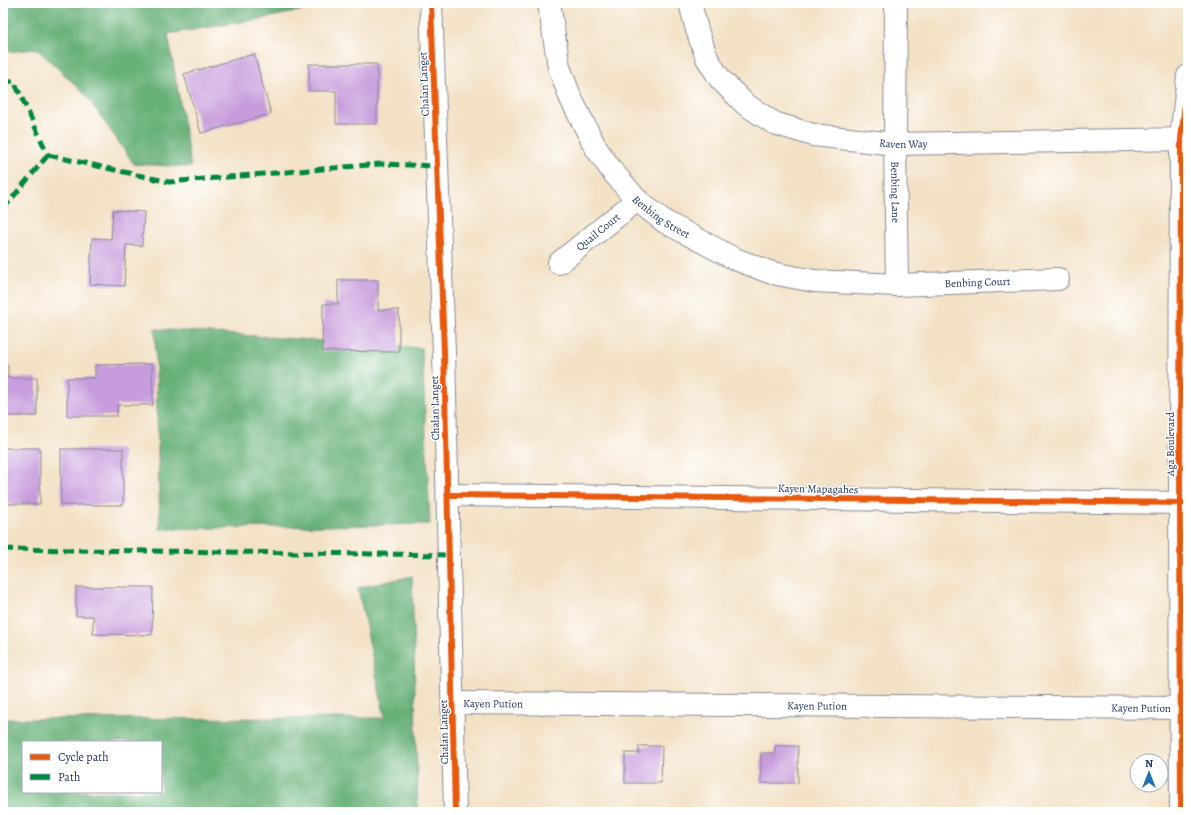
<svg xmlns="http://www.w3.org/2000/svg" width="1191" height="815" font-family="Alegreya,serif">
<rect width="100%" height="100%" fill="#fff"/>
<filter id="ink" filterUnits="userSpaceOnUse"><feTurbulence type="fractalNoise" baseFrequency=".025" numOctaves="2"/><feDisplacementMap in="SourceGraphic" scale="8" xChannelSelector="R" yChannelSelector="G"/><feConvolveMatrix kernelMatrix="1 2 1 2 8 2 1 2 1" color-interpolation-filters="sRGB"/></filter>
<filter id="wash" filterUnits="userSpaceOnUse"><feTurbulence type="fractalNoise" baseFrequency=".012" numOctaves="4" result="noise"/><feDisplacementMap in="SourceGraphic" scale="16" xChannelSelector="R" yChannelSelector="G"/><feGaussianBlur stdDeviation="0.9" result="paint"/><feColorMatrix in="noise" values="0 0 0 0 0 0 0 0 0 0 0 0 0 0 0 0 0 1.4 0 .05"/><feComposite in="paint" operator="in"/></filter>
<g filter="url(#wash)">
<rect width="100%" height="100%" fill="#f3e1c5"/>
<!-- forest -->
<g fill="#68b178" stroke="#42706b" fill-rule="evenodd">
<polygon points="3,3 334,3 271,17 168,34 191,167 134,164 86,95 37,49 3,52"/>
<polygon points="155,329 422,348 430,524 160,529"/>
<path d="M412,576l6,236h-415v-93l382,-1 -27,-130zM23,742h138v50h-138z"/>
</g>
<g id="blocks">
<!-- building -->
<g fill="#c79bdc">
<polygon points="254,54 271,114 201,133 184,74"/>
<polygon points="309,64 377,64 377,124 336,124 336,91 309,91"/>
<polygon points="113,210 144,212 142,246 126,245 124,286 90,284 92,238 111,239"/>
<polygon points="338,280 378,280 378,310 399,310 399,352 322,351 323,304 338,304"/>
<polygon points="152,364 153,405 117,405 117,416 67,416 67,378 95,378 95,365"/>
<polygon points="3,365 8,365 8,378 37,378 37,416 3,416"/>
<rect x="3" y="448" width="37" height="56"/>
<rect x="61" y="449" width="62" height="56"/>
<polygon points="76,587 153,587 152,635 93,634 93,616 76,616"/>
<polygon points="639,746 662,746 661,783 625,783 625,753 639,753"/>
<polygon points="775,746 798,746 798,783 761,783 761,753 775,753"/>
</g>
</g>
</g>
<g filter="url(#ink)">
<use href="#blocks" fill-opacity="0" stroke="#878892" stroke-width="1"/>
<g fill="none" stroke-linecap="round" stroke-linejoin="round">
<!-- street casing -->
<g stroke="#878892" stroke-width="24">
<g id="street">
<polyline points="431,3 444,352 455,812"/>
<path id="s1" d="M549,3l10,64 12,32 25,49 16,23 25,29 28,22 70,37 37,14 42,8 83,4 161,-6"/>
<path id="s2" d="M690,3l7,27 10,28 13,21 25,25 29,19 39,12 82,9 293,-5"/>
<path id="s3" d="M896,3l-1,141 2,141"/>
<path id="s4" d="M559,263l78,-63"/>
<polyline points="448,495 1188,503"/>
<path id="s5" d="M453,703l728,5"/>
<polyline points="1181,812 1180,503 1181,139 1188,76"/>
</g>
</g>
<!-- street -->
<use href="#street" stroke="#fff" stroke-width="22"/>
<!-- quiet -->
<g stroke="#00873e" stroke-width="5" stroke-dasharray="10 5" stroke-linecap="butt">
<polyline points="3,82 14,81 48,155"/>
<polyline points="48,155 169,182 381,164 437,166"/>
<polyline points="3,209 48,155"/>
<polyline points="3,549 450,555"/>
</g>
<!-- cycleway casing -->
<g stroke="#fff" stroke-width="8">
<g id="cycleway">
<polyline points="431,3 444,352 455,812"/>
<polyline points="448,495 1188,503"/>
<polyline points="1181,812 1180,503 1181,139 1188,76"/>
</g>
</g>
<!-- cycleway -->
<use href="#cycleway" stroke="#e8590c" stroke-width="6"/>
</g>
</g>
<g text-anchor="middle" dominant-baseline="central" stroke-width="3" stroke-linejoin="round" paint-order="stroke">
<!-- street labels -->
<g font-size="11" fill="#1b2f5e" stroke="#fff">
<text transform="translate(424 84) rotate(-92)">Chalan Langet</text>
<text stroke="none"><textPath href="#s2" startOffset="284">Raven Way</textPath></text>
<text stroke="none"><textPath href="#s3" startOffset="189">Benbing Lane</textPath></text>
<text stroke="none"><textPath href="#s1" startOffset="250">Benbing Street</textPath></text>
<text stroke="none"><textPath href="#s4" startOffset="50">Quail Court</textPath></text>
<text stroke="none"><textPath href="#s1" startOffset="581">Benbing Court</textPath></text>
<text transform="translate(435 408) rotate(-91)">Chalan Langet</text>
<text transform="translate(1170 444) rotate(-90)">Aga Boulevard</text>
<text transform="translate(818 489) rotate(1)">Kayen Mapagahes</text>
<text stroke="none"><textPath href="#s5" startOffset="40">Kayen Pution</textPath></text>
<text stroke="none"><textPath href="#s5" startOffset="364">Kayen Pution</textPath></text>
<text stroke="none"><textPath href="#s5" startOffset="688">Kayen Pution</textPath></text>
<text transform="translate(444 732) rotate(-91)">Chalan Langet</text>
</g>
</g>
<!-- margin -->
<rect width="1191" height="815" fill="none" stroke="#fff" stroke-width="16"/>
<!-- legend -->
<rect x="22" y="741" width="140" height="52" fill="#ffffff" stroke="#a4acbf"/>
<rect x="30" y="754" width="20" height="6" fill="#e8590c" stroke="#a4acbf"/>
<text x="58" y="761" font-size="12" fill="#1b2f5e">Cycle path</text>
<rect x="30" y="774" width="20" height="6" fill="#00873e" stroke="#a4acbf"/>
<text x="58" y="781" font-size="12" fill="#1b2f5e">Path</text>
<!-- north arrow -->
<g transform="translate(1149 773)"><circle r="19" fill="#ffffff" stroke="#a4acbf"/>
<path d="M0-3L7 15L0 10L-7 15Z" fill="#1f6fb2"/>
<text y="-6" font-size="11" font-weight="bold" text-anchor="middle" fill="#1b2f5e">N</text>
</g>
</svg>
